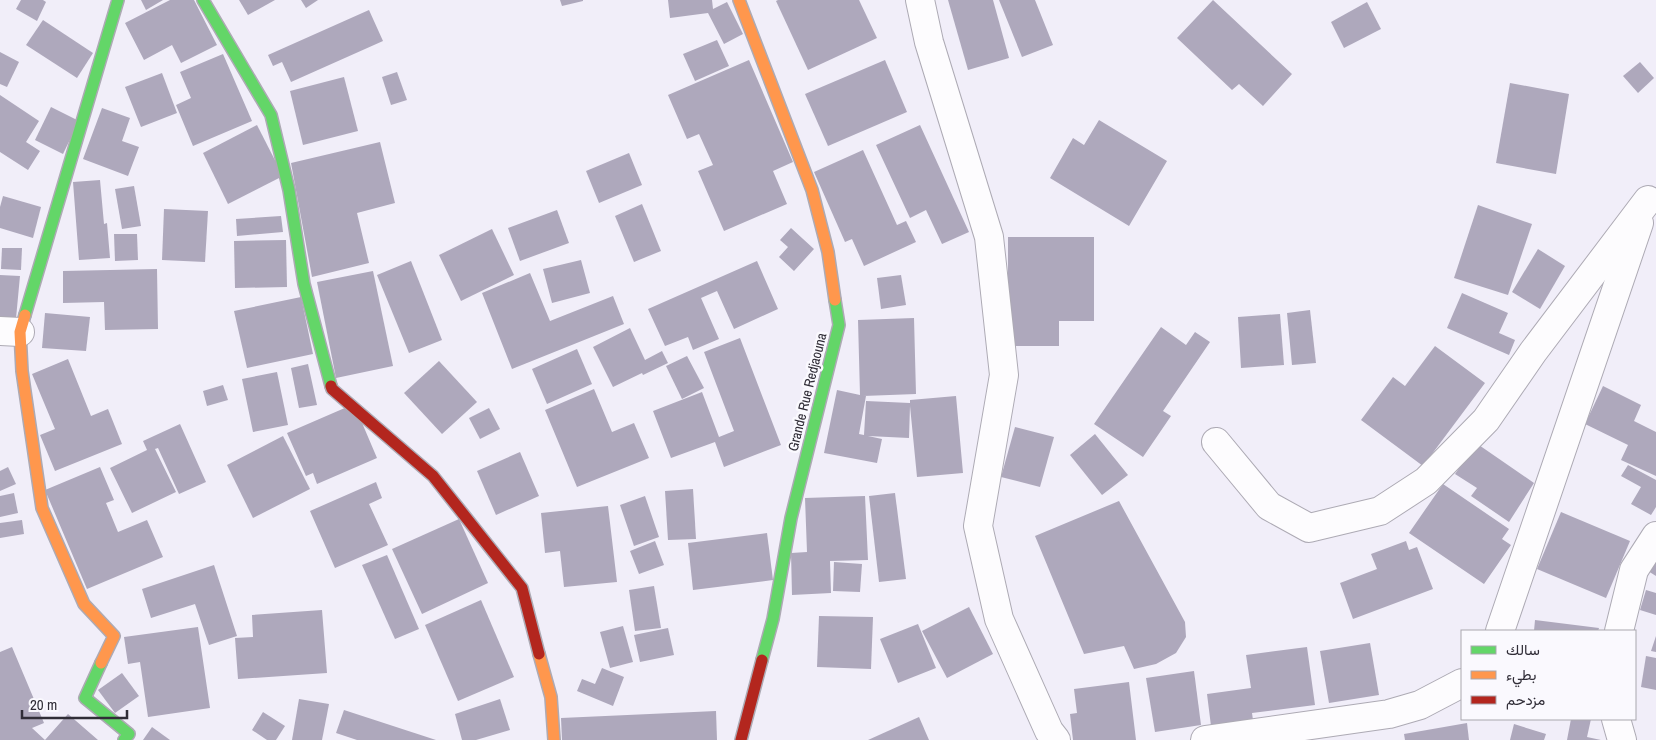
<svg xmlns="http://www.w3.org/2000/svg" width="1656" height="740" font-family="'Archivo Narrow',Vazirmatn,sans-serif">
<rect width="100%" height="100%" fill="#f1eef9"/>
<!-- building -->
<g fill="#aea8bc">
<polygon points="21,0 43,0 46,2 37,21 16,9"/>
<polygon points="141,0 163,0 146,10"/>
<polygon points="170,0 194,0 217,45 181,63 172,45 144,60 125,23"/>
<polygon points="239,0 275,0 248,15"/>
<polygon points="301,0 318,0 306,8"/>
<polygon points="560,0 583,0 583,1 562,6"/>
<polygon points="668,0 712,0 713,9 727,2 743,34 724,44 708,13 670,18"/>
<polygon points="778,0 859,0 877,38 808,70 776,1"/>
<polygon points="948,0 993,0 1009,58 968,70"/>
<polygon points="999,0 1035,0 1053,45 1022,57"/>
<polygon points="1213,0 1292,74 1263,106 1239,84 1232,90 1177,38"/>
<polygon points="1367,2 1381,29 1344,48 1331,22"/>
<polygon points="369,10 383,41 291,82 282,62 273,66 268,55"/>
<polygon points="43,20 93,53 77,78 26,45"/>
<polygon points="717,40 729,66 695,81 683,54"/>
<polygon points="0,52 19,62 7,87 0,84"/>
<polygon points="223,54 252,121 193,146 176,105 191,98 180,72"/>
<polygon points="749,60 793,162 773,171 787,204 724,231 698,171 713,165 699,134 687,139 668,95"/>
<polygon points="885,60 907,112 828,146 805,94"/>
<polygon points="1640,62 1654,78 1638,93 1623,76"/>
<polygon points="397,72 407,100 391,105 382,77"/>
<polygon points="162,73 177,113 141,127 125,87"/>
<polygon points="344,77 358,131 303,145 290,91"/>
<polygon points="1510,83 1569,94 1556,174 1496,163"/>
<polygon points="0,95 39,121 26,142 40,151 28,170 0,152"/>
<polygon points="51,107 79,121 63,154 35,140"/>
<polygon points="102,108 130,118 122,141 139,147 128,176 83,159"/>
<polygon points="1099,120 1167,161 1129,226 1050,178 1073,138 1084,145"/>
<polygon points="257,125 283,176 228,204 203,153"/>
<polygon points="920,125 969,232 942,244 926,210 910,218 876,145"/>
<polygon points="380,142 395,203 357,213 369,263 312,277 291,163"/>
<polygon points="863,150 897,225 906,221 916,242 864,266 852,239 845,242 814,172"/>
<polygon points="629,153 642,185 599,203 586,171"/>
<polygon points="100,180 104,224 107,223 110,258 79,260 73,182"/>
<polygon points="134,186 141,226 122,229 115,189"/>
<polygon points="3,196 41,207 33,238 0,228 0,207"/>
<polygon points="642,204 661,251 634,262 615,216"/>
<polygon points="1478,205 1532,224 1508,295 1454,278"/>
<polygon points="164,209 208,211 205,262 162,260"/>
<polygon points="557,210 569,243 520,261 508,228"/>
<polygon points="281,216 283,232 237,236 236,219"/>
<polygon points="791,228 814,249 794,271 779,257 788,247 780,240"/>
<polygon points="492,229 514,275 461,301 439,255"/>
<polygon points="114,234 137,234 138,260 115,261"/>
<polygon points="1008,237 1094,237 1094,321 1059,321 1059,346 1008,346"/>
<polygon points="286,240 287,287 235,288 234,241"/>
<polygon points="2,248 22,248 21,270 1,269"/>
<polygon points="1538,249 1565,266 1540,309 1512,292"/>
<polygon points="581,260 590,293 552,303 543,269"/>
<polygon points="411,261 442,340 409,353 377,275"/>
<polygon points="757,261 778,309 734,329 717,291 701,298 719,339 693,350 688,337 665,346 648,309"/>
<polygon points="157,269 158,329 105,330 104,302 63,303 63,271"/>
<polygon points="373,271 393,366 336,378 317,282"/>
<polygon points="530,273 550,321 613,296 624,324 512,369 482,293"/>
<polygon points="0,275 20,276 15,329 0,327"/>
<polygon points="901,275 906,305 881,309 877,278"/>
<polygon points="1462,293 1508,313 1499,333 1515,340 1509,355 1447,328"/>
<polygon points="301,297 313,354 247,368 234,311"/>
<polygon points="1310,310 1316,363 1292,365 1287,313"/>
<polygon points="45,313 90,317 86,351 42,348"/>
<polygon points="1280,314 1284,365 1241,368 1238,317"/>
<polygon points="914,318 916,394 863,396 866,396 859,434 864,435 866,401 910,403 910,400 956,396 963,473 917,477 910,406 909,438 868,436 882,439 877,463 824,453 837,390 860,395 858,320"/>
<polygon points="1161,327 1186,345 1195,332 1210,342 1163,411 1171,416 1143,457 1094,424"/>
<polygon points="630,328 645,360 662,351 668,363 643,375 642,373 613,387 593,347"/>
<polygon points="740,338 781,445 724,467 715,442 671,458 653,411 702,392 719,437 734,431 704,352"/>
<polygon points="1435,346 1485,383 1423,466 1361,420 1393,377 1405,386"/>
<polygon points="577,349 592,384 547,404 532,369"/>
<polygon points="687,356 704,388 682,399 666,366"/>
<polygon points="68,359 91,416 108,409 122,444 55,471 40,435 55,429 32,374"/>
<polygon points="439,361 477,402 442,434 404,393"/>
<polygon points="308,364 317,405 299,408 291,368"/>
<polygon points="277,372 288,425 253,432 242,379"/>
<polygon points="223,385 228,400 207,406 203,391"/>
<polygon points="1603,386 1641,405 1634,421 1656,432 1656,476 1621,460 1628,445 1585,424"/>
<polygon points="594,389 612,432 634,423 649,458 577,487 545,410"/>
<polygon points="354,404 377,458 317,484 313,473 306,476 287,433"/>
<polygon points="489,408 500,429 480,439 469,418"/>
<polygon points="180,424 206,482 179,494 158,448 155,449 176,492 132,513 110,468 147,450 143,441"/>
<polygon points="1015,427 1054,437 1040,487 1001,477"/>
<polygon points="1095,434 1128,475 1102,495 1070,455"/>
<polygon points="283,436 310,489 253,518 227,465"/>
<polygon points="1476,443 1534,483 1509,522 1471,496 1477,488 1455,474"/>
<polygon points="520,452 539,496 496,515 477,471"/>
<polygon points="1628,465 1656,480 1656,507 1651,515 1631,504 1641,487 1621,476"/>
<polygon points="8,467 16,484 0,491 0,471"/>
<polygon points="100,467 114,500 106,503 118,532 147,520 163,557 87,589 45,490"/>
<polygon points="376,482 382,498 369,504 388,545 335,568 310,511"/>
<polygon points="1443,484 1509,529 1502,539 1511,545 1484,584 1409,533"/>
<polygon points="693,489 696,539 668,540 665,491"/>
<polygon points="14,493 18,513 0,517 0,496"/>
<polygon points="895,493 906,579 879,582 869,496"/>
<polygon points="645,496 659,537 634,546 620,505"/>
<polygon points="865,496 868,560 830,561 831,593 792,595 791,553 807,552 805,498"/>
<polygon points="1119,501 1185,622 1186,637 1176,653 1156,664 1134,669 1124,646 1084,654 1035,536"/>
<polygon points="608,506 617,582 564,587 560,551 545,553 541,513"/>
<polygon points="1561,512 1630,541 1606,598 1537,569"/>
<polygon points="459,519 488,583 422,614 392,549"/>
<polygon points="22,520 24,534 0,538 0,523"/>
<polygon points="767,533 773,580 693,590 688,543"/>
<polygon points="655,541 664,565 639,574 630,551"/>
<polygon points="1406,541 1409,550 1417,547 1433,589 1353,619 1340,583 1377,569 1371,554"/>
<polygon points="387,555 419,629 395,639 362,565"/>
<polygon points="1656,558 1656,576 1648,571"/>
<polygon points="834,562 862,564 860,592 833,591"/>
<polygon points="214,565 237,636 209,645 195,604 151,618 142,589"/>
<polygon points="654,586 661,628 635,631 629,590"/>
<polygon points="1646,590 1656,593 1656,615 1640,610"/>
<polygon points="481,600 514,677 458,701 425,625"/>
<polygon points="969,607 993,654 947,678 922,631"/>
<polygon points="322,610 327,673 238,679 235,638 253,637 252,615"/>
<polygon points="819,616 873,617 871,669 817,667"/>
<polygon points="1535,620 1599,628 1598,631 1534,631"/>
<polygon points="918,624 936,668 898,683 880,639"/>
<polygon points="623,626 633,662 610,668 600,632"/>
<polygon points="198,627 210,708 148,717 140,662 128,664 124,637"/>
<polygon points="668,628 674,655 640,662 634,635"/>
<polygon points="1656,636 1656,652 1651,651"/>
<polygon points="1370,643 1379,695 1329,703 1320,651"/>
<polygon points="12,647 44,723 32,728 45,740 68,714 98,740 0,740 0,652"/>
<polygon points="1307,647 1315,705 1252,713 1253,720 1211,726 1207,694 1251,688 1246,655"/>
<polygon points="1646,656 1656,658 1656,690 1641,687"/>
<polygon points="602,668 624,677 613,706 577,691 582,679 595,684"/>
<polygon points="1194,671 1201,725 1155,732 1146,678"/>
<polygon points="122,673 139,696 115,713 98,690"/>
<polygon points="1129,682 1136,740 1073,740 1070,714 1077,713 1074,689"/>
<polygon points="299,699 329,704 322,740 292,740"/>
<polygon points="500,699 510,730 476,740 462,740 455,714"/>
<polygon points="344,710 436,740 357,740 336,733"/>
<polygon points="716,711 717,740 562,740 561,718"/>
<polygon points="263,712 285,726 276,740 267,740 252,730"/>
<polygon points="919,717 929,740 868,740"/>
<polygon points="1571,719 1591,719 1587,737 1601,740 1567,740"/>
<polygon points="1467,723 1469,740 1405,740 1404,734"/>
<polygon points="1514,724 1546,734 1544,740 1510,740"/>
<polygon points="152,727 170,740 143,740"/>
</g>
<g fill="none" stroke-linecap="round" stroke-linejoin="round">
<!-- street casing -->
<g stroke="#adaab4" stroke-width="30">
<g id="street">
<polyline points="920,0 929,42 989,237 1004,375 978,526 999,619 1049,731 1056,740"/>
<polyline points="0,331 20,332"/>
<polyline points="1216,442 1269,506 1309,528 1380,511 1426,481 1486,420 1533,352 1648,200"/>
<polyline points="1500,631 1639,223"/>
<polyline points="1619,631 1634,570 1656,536"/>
<polyline points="1616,719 1622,740"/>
<polyline points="1205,740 1389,714 1420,705 1462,683"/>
</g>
</g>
<!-- fast casing -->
<g stroke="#adaab4" stroke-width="14">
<g id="fast">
<polyline points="203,0 271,115 289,190 304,284 331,386"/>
<polyline points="25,315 118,0"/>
<polyline points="762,660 773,619 791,518 839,325 835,300"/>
<polyline points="101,663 85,698 129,734 124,740"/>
</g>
</g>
<!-- slow casing -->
<g stroke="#adaab4" stroke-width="14">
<g id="slow">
<polyline points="739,0 812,190 828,252 835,300"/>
<polyline points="25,315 20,332 22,371 42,508 84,604 114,636 101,663"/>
<polyline points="539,654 551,697 554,740"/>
</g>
</g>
<!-- jam casing -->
<g stroke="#adaab4" stroke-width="14">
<g id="jam">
<polyline points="331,386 332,389 433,476 522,588 539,654"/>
<polyline points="741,740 762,660"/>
</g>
</g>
<!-- street -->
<use href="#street" stroke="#fdfcfe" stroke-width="28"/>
<!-- fast -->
<use href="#fast" stroke="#63d668" stroke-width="11"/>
<!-- slow -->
<use href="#slow" stroke="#ff974d" stroke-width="11"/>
<!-- jam -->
<use href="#jam" stroke="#b3261e" stroke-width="11"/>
</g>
<g text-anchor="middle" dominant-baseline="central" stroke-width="5" stroke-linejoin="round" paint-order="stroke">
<!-- street labels -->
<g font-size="14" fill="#302d37" stroke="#faf9fe">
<text transform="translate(807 392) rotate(-76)">Grande Rue Redjaouna</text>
</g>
</g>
<!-- legend -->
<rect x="1461" y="630" width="175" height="90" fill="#faf9fe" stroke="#a9a7ae"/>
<rect x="1471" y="646" width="25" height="8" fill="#63d668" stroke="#a9a7ae"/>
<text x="1506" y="655" font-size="15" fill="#302d37">سالك</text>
<rect x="1471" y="671" width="25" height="8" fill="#ff974d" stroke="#a9a7ae"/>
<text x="1506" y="680" font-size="15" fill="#302d37">بطيء</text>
<rect x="1471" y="696" width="25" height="8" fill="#b3261e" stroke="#a9a7ae"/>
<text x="1506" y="705" font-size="15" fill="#302d37">مزدحم</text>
<!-- scale -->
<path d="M22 710v8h105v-8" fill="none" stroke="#302d37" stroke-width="2.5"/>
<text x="30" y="710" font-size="15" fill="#302d37" stroke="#faf9fe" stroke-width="4" paint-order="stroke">20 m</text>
</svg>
